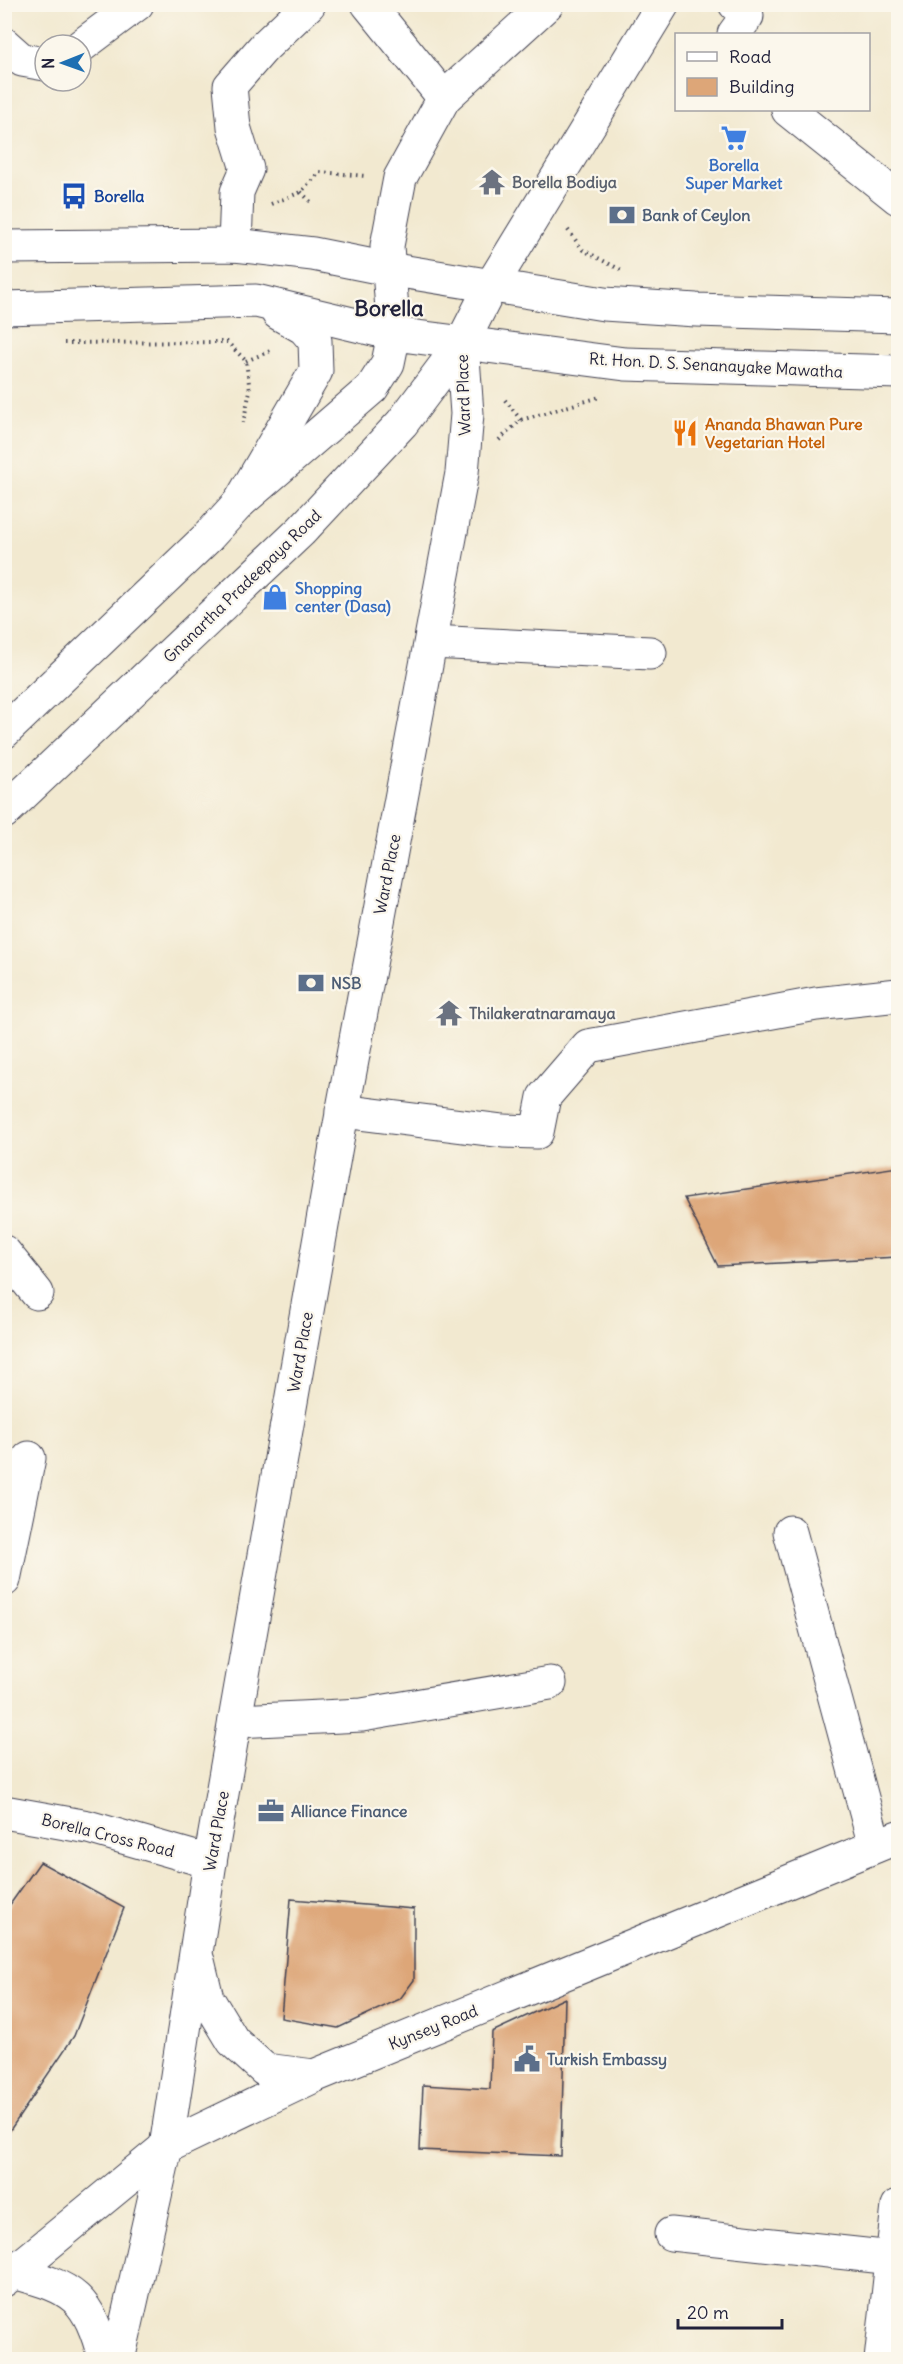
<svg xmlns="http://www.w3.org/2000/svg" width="903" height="2364" font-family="Delius,sans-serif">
<rect width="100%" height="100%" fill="#fbf7ec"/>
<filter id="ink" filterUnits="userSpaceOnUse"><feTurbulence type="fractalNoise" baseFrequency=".0167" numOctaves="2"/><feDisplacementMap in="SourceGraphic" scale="12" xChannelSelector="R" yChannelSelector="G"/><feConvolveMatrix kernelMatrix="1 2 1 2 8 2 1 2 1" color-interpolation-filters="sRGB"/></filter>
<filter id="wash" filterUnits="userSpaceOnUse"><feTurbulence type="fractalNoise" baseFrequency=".008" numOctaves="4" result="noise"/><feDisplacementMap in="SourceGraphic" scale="24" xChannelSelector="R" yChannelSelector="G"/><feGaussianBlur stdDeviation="1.35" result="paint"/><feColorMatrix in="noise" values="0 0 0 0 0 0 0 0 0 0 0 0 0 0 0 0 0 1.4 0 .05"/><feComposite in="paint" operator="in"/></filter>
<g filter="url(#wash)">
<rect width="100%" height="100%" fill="#f2e9d0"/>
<g id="blocks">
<!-- building -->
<g fill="#dda678">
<polygon points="898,1167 898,1257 718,1266 684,1198"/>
<polygon points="40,1862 124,1908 74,2036 4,2139 4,1913"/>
<polygon points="291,1899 414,1909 414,1980 400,1999 338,2028 281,2018"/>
<polygon points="565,1998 561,2156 420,2150 423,2085 490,2089 492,2032"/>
</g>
</g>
</g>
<g filter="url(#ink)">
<use href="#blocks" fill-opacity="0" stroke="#414051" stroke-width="1.5"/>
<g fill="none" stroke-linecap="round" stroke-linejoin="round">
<!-- minor casing -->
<g stroke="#414051" stroke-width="35">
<g id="minor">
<polyline points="368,4 444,98"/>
<polyline points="734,34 747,16 735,4"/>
<polyline points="4,44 22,60 45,64"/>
<polyline points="81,46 137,4"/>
<polyline points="788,110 898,198"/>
<polyline points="235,245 237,192 247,169 234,127 230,86 264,47 309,4"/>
<polyline points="431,642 650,653"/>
<polyline points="342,1111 503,1131 537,1132 544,1097 588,1046 816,1004 898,995"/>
<polyline points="4,1252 37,1293"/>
<polyline points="790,1532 875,1846"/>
<polyline points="4,1580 29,1458"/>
<polyline points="235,1721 362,1715 550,1683"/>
<polyline points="4,1812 88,1827 210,1862"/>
<polyline points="671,2234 893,2258"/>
<polyline points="4,2280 166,2147 314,2076 898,1837"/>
<polyline points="881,2360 898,2206"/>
</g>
</g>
<!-- major casing -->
<g stroke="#414051" stroke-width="35">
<g id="major">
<polyline points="4,732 207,538 240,502 372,388 388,363 394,334 387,246 400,178 444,98 547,4"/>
<polyline points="4,812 301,531 402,423 462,343 491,286 663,4"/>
<polyline points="198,1961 207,1998 233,2041 265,2070 314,2076"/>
<path d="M13,2272c62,16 75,25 92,88"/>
<polyline points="118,2360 166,2147 210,1862 336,1146 462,473 467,414 462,343"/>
</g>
</g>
<!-- highway casing -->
<g stroke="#414051" stroke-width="35">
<g id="highway">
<polyline points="4,247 235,245 313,254 388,269 604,304 696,310 898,316"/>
<polyline points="4,308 256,301 394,334 625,364 898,372"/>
<polyline points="240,502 316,371 315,341 304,328 278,313"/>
</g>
</g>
<!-- path -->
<g stroke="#414051" stroke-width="4" stroke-dasharray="1.5 4.5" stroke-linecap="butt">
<polyline points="301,192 313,204"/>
<polyline points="271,204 301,192 320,172 366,176"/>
<polyline points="568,230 583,250 621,270"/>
<polyline points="64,343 227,342 246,361 250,391 243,423"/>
<polyline points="246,361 273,350"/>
<polyline points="505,400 521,420"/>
<polyline points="499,440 521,420 600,397"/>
</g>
<!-- minor -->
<use href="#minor" stroke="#fff" stroke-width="33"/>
<!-- major -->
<use href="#major" stroke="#fff" stroke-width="33"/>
<!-- highway -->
<use href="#highway" stroke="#fff" stroke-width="33"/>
</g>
</g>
<!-- icons -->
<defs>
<g id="supermarket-bare" transform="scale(2.07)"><path d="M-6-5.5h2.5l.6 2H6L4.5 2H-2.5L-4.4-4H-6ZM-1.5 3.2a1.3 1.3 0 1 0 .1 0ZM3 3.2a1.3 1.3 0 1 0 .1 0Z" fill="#3f7fe0" stroke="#fbf7ec" stroke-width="2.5" paint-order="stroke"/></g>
<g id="temple-bare" transform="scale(2.07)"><path d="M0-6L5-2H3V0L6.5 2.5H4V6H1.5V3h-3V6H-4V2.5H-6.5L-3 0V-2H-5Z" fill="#6b7280" stroke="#fbf7ec" stroke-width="2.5" paint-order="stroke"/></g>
<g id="bus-bare" transform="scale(2.07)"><path d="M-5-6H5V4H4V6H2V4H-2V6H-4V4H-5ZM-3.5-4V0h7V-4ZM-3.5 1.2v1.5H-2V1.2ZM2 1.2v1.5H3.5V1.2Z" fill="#1a4fb4" stroke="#fbf7ec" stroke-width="2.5" paint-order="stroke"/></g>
<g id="bank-bare" transform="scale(2.07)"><path d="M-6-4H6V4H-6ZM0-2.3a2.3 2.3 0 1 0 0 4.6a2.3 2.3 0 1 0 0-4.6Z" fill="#5c6f8a" stroke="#fbf7ec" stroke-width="2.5" paint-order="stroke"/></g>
<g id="restaurant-bare" transform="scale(2.07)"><path d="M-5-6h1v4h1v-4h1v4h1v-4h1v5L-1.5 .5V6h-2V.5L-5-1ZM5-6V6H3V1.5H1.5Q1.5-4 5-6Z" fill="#e8710a" stroke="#fbf7ec" stroke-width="2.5" paint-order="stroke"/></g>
<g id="shop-bare" transform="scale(2.07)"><path d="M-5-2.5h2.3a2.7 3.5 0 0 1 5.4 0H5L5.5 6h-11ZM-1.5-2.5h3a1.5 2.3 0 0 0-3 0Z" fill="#3f7fe0" stroke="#fbf7ec" stroke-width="2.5" paint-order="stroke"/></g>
<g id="office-bare" transform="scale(2.07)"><path d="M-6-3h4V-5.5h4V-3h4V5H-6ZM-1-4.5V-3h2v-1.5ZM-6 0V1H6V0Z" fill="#5c6f8a" stroke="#fbf7ec" stroke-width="2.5" paint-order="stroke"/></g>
<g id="civic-bare" transform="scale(2.07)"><path d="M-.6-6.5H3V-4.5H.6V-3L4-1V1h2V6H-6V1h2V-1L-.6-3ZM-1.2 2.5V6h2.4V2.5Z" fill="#5c6f8a" stroke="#fbf7ec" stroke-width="2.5" paint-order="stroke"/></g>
</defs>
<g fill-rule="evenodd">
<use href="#supermarket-bare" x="734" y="138"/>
<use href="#temple-bare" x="492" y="182"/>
<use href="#bus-bare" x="74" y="196"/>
<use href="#bank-bare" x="622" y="215"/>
<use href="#restaurant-bare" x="685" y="433"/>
<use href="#shop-bare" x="275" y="597"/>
<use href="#bank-bare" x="311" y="983"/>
<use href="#temple-bare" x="449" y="1013"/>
<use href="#office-bare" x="271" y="1811"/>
<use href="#civic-bare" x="527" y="2059"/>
</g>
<g text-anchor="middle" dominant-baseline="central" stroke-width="4.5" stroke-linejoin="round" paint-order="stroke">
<!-- shop labels -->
<g font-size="16" font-weight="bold" fill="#366cbe" stroke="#fbf7ec">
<text x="734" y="165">Borella<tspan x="734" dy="18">Super Market</tspan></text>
<text x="295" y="588" text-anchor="start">Shopping<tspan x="295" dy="18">center (Dasa)</tspan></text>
</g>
<!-- worship labels -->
<g font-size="16" font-weight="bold" fill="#5b616d" stroke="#fbf7ec" text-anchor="start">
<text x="512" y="182">Borella Bodiya</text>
<text x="469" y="1013">Thilakeratnaramaya</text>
</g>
<!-- transit labels -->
<g font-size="16" font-weight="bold" fill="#164399" stroke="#fbf7ec" text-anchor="start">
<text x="94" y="196">Borella</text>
</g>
<!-- service labels -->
<g font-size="16" font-weight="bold" fill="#4e5e75" stroke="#fbf7ec" text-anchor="start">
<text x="642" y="215">Bank of Ceylon</text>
<text x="331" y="983">NSB</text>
<text x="291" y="1811">Alliance Finance</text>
<text x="547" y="2059">Turkish Embassy</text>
</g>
<!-- street labels -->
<g font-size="16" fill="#22223b" stroke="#fbf7ec">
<text transform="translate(716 365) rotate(3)">Rt. Hon. D. S. Senanayake Mawatha</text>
<text transform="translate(463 395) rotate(-92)">Ward Place</text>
<text transform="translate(242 586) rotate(-44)">Gnanartha Pradeepaya Road</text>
<text transform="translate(387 874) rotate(-79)">Ward Place</text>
<text transform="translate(300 1352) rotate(-80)">Ward Place</text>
<text transform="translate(216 1831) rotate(-80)">Ward Place</text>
<text transform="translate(108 1835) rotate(14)">Borella Cross Road</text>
<text transform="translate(433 2027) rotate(-22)">Kynsey Road</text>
</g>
<!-- food labels -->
<g font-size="16" font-weight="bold" fill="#c56008" stroke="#fbf7ec" text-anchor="start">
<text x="705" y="424">Ananda Bhawan Pure<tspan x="705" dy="18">Vegetarian Hotel</tspan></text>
</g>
<!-- district labels -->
<g font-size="22" font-weight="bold" fill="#22223b" stroke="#fbf7ec">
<text x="389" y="308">Borella</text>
</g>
</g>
<!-- margin -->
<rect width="903" height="2364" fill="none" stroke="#fbf7ec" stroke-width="24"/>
<!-- legend -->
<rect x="675" y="33" width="195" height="78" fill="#fbf7ec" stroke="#a4a2a5" stroke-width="1.5"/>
<rect x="687" y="52" width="30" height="9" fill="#ffffff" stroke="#a4a2a5" stroke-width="1.5"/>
<text x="729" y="63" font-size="18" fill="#22223b">Road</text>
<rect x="687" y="78" width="30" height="18" fill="#dda678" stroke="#a4a2a5" stroke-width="1.5"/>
<text x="729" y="93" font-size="18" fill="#22223b">Building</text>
<!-- north arrow -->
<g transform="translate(63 63) rotate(269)"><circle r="28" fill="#fbf7ec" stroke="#a4a2a5" stroke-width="1.5"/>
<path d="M0-4.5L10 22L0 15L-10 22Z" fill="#1f6fb2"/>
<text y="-9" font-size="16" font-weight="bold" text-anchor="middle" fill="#22223b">N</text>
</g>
<!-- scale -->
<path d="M678 2319v9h104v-9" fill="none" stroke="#22223b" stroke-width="3"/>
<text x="687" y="2319" font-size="18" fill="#22223b" stroke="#fbf7ec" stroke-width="4.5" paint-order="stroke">20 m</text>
</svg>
